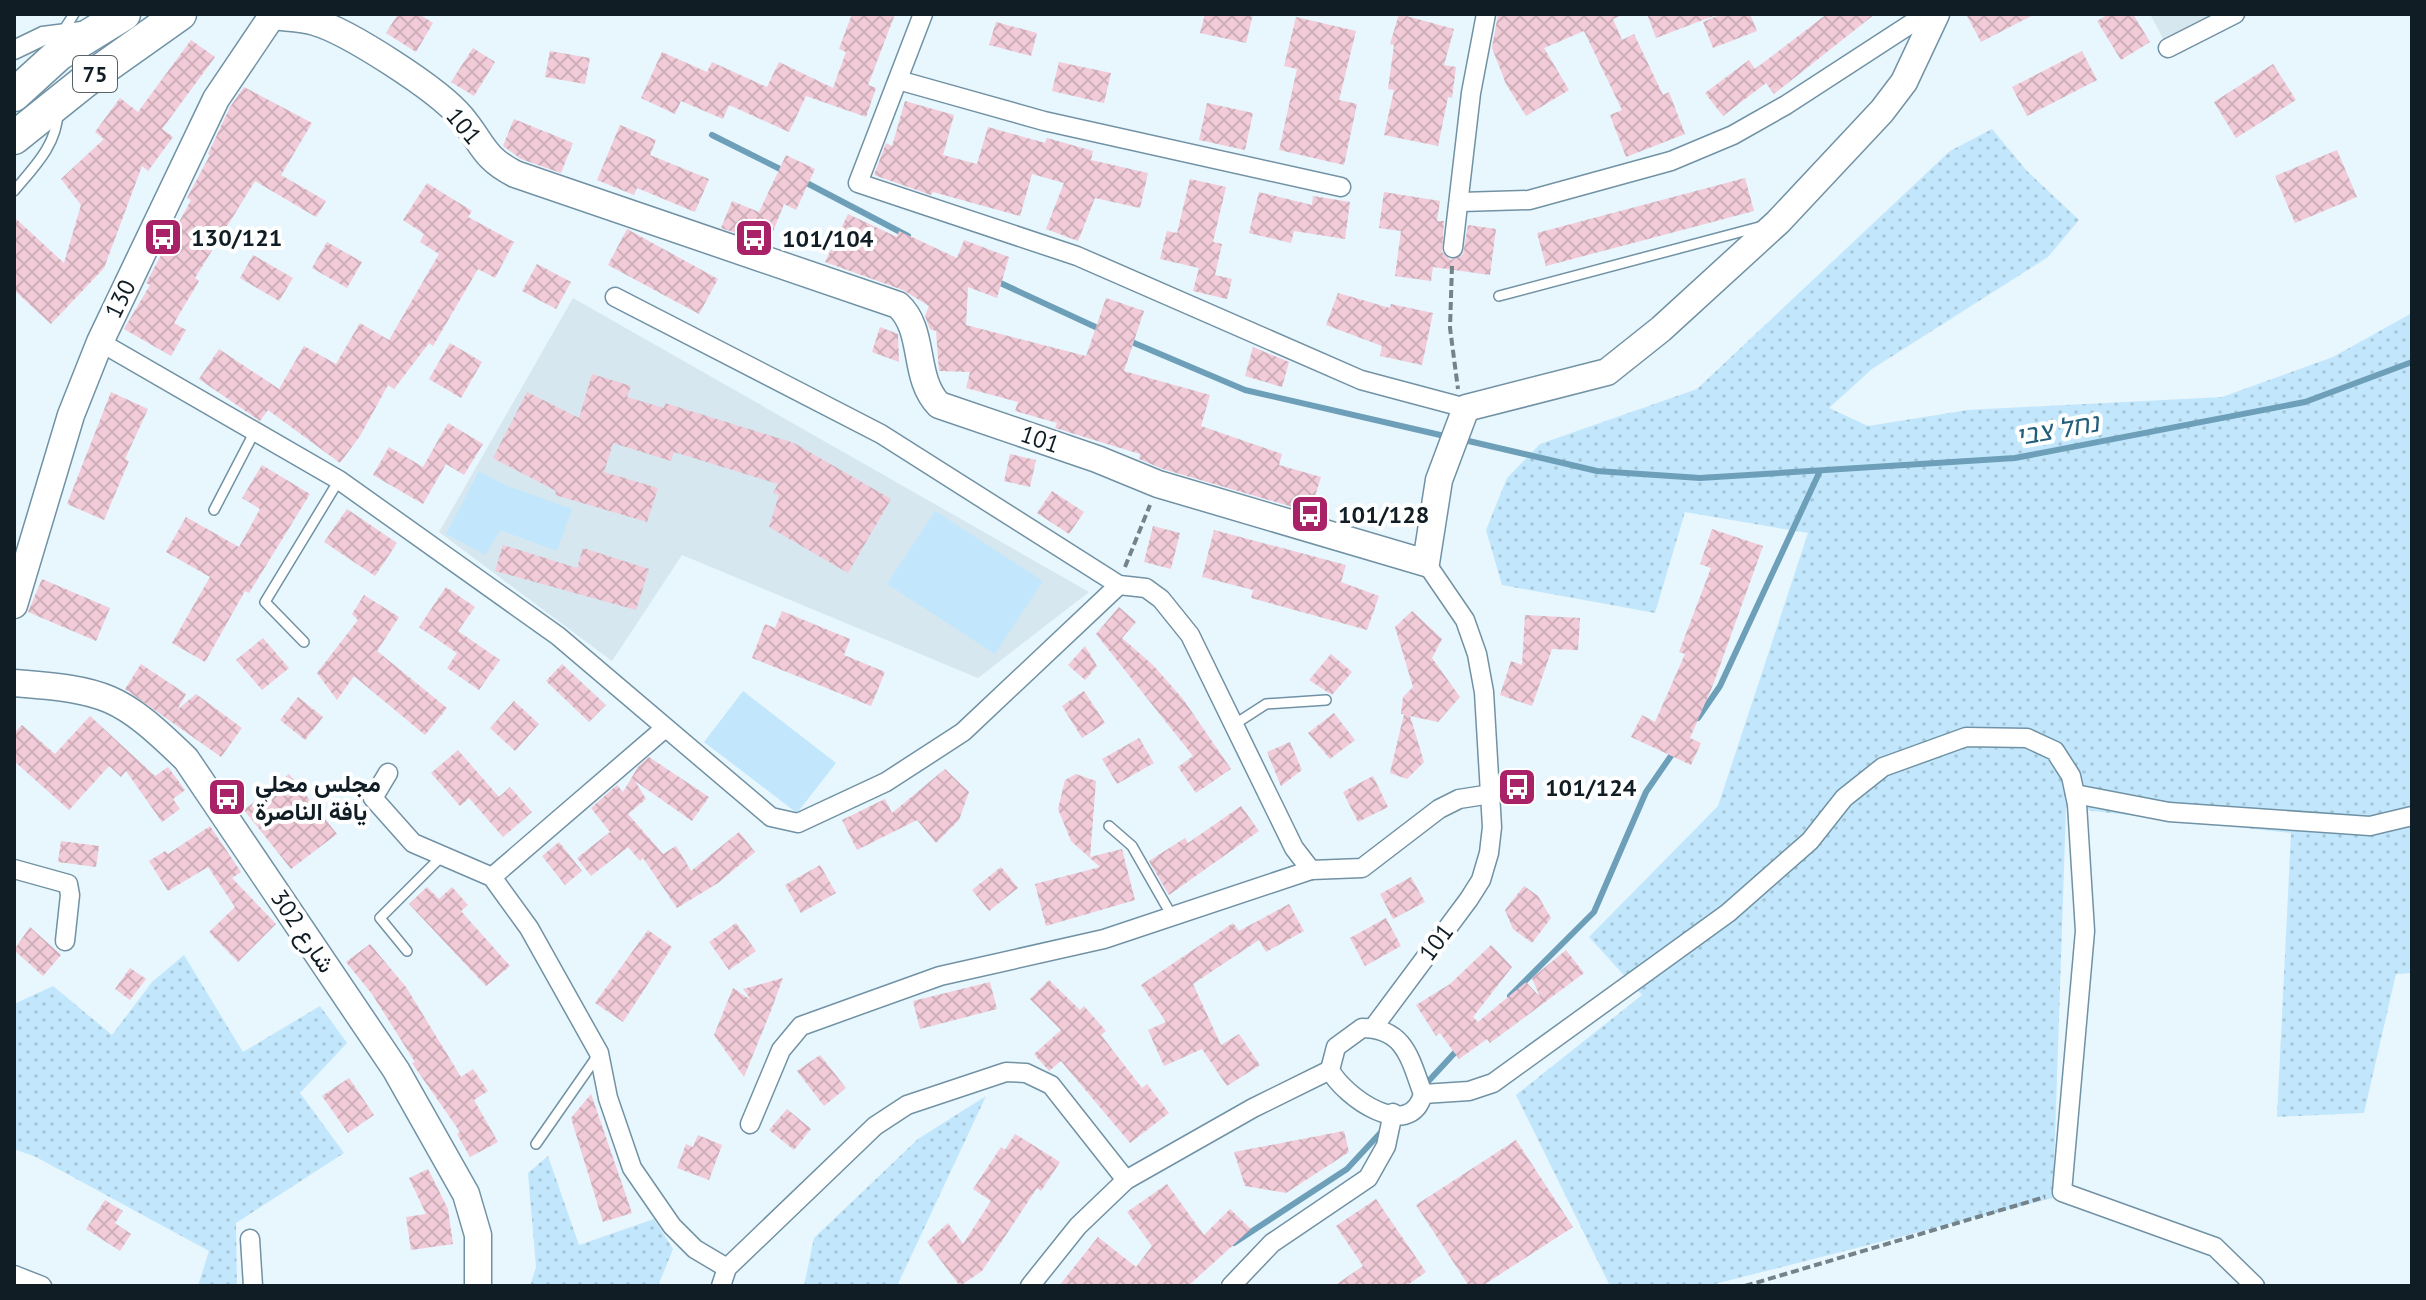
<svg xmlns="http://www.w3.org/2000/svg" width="2426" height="1300" font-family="'PT Sans',Vazirmatn,'Noto Sans Hebrew',sans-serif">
<defs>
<pattern id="grass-dots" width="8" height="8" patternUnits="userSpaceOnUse" patternTransform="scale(2)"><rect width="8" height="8" fill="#c2e7fc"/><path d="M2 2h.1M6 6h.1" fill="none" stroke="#a6c6d8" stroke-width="1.8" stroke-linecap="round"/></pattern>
<pattern id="building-cross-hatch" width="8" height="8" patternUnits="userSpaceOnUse" patternTransform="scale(2)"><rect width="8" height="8" fill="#f1cbd8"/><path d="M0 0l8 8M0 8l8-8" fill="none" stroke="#ceaeb9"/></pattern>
</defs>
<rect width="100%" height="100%" fill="#e8f6fe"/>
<!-- built -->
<g fill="#d6e7f0">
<polygon points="2150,14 2219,14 2165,42"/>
<polygon points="573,298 1089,592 978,678 682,555 612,661 439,532"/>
</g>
<!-- grass -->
<g fill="url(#grass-dots)">
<polygon points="1992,129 2027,171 2079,220 2048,257 1872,369 1829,408 1868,426 1968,410 2222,397 2333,357 2412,313 2412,973 2396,974 2364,1113 2277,1117 2291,833 2066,808 2053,1198 1707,1286 1610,1286 1516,1095 1642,995 1589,937 1718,806 1808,533 1685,512 1655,613 1502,585 1486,530 1507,478 1540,444 1697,389 1950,151"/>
<polygon points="184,955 243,1052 320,1006 347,1043 300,1093 344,1153 236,1223 237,1286 198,1286 209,1251 36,1157 14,1149 14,1004 53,986 112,1035 152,982"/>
<polygon points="986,1096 897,1286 804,1286 814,1238 918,1139"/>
<polygon points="548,1156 579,1245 654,1219 673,1249 658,1286 530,1286 536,1267 528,1173"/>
</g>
<!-- pitch -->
<g fill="#c2e7fc">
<polygon points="479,471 505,485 572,509 557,551 500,530 486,555 446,534"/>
<polygon points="935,511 1043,581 995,654 887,584"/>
<polygon points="743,691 836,763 797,813 704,742"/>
</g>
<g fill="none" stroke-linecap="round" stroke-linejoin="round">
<!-- stream -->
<g stroke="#6e9fb9" stroke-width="6">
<polyline points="712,135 784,171"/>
<polyline points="801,180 908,236"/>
<polyline points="996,281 1102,330"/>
<polyline points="1127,340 1245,390 1449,437"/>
<polyline points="1460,439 1597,471 1700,478 2015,458 2305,402 2412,362"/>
<polyline points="1698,718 1720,686 1820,471"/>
<polyline points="1510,996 1594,912 1646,792 1675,750"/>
<polyline points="1424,1086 1460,1047"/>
<polyline points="1234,1243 1347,1169 1384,1129"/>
</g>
</g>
<!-- building -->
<g fill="url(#building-cross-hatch)">
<polygon points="398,14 419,14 433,23 416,52 386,33"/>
<polygon points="852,14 895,14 868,85 876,88 866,117 806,96 789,132 729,105 723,119 681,101 675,114 641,98 662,52 707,72 712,62 767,87 779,62 833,88 846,52 839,49"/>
<polygon points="1205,14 1253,14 1246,43 1200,33"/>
<polygon points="1399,14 1454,29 1444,65 1456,67 1452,98 1448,97 1438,146 1384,135 1394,90 1388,89 1394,45 1390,44"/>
<polygon points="1498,14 1624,14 1613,19 1622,40 1634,34 1663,95 1669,92 1685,134 1626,157 1610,115 1622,110 1584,31 1544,48 1569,90 1526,116 1506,84 1492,48"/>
<polygon points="1647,14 1716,14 1716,15 1656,38"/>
<polygon points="1722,14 1750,14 1757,31 1713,48 1703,22"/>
<polygon points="1827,14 1875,14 1774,94 1766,83 1723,116 1705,93 1749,60 1755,69"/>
<polygon points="1966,14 2035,14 1981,42"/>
<polygon points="2109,14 2133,14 2150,42 2121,60 2097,21"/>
<polygon points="1296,17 1356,31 1339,100 1357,104 1344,165 1279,150 1297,69 1284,66"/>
<polygon points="996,22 1037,33 1031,56 989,45"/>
<polygon points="191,40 215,57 162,129 173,137 148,171 142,166 104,268 51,324 14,290 14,217 64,263 81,205 61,179 104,139 95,132 120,98 138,112"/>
<polygon points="473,48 495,62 474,96 451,82"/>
<polygon points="550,51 590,58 585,84 545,77"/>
<polygon points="2082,51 2097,80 2027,116 2012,87"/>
<polygon points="1059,62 1111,73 1104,103 1052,91"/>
<polygon points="2273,64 2296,100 2236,138 2214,102"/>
<polygon points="244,87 312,123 281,175 326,201 316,217 255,181 195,278 199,281 174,323 186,330 171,356 124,329 150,285 146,283 191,200 187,198 210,155 208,154 230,107"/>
<polygon points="905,101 954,115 943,155 977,164 988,127 1045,143 1047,138 1093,151 1091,160 1148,173 1140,208 1095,198 1078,241 1046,229 1064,183 1032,174 1020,216 933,192 931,195 874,175 886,143 892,146"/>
<polygon points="1207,103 1253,113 1245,150 1199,140"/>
<polygon points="514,119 573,143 561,173 521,159 503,146"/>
<polygon points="620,125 656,140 650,155 709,179 695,212 637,188 634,195 597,180"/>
<polygon points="2337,150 2357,197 2295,223 2275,176"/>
<polygon points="786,155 815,169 796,210 784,204 768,244 721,228 732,201 759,212"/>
<polygon points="1745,178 1754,211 1546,266 1537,233"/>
<polygon points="1190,179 1226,187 1213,242 1222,244 1215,275 1232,279 1227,299 1193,291 1199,268 1160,259 1167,231 1177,233"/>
<polygon points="427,183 472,211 468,217 514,242 495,278 478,269 433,346 429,343 394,389 388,385 360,436 340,463 268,410 260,421 199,379 219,349 279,389 304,346 336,364 360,323 389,340 439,254 420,242 424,234 403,220"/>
<polygon points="1259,192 1312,205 1313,196 1350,202 1345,239 1294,231 1291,243 1249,233"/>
<polygon points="1384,192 1440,201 1437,221 1444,221 1442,252 1451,260 1463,254 1468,225 1496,229 1490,275 1433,267 1431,281 1395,276 1401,231 1379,228"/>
<polygon points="848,214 897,237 899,231 957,258 964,240 1009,257 997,298 968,287 966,325 1086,356 1106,298 1144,311 1124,371 1210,395 1201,426 1282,454 1279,465 1321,477 1310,512 1163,469 1139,459 1140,454 1055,428 1057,423 1015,411 1018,402 966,388 970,372 939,371 936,331 930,329 925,316 929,306 903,290 825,262"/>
<polygon points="627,229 718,279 699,314 608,265"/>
<polygon points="327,242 362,262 347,288 312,268"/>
<polygon points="253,255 293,278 279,301 240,278"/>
<polygon points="537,264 571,282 556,309 522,291"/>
<polygon points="1338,293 1390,308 1391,304 1433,313 1422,365 1380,356 1382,346 1326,325"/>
<polygon points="880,327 898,334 899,362 872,352"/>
<polygon points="450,343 482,362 461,398 429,379"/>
<polygon points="1253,347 1289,362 1282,387 1245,376"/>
<polygon points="592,374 631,386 627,397 664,408 665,403 794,443 891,499 848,573 769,527 779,495 773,493 778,484 674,452 671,461 613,443 604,472 658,488 647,522 555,495 556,491 493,458 527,392 579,418"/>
<polygon points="111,392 148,409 125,459 129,461 104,520 67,504"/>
<polygon points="448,423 483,444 464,475 446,464 423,504 373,475 389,447 423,467"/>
<polygon points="1010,454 1036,460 1030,487 1004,481"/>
<polygon points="262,465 310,494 249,593 245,591 205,662 172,643 210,577 166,552 186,517 239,547 260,509 242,498"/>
<polygon points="1052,491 1084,512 1069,534 1037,513"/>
<polygon points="347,509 397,543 375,576 324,542"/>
<polygon points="1153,526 1180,533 1171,569 1144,562"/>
<polygon points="1712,529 1763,546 1713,685 1690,738 1701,743 1691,765 1631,737 1642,715 1655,722 1685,654 1679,652 1711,568 1700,564"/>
<polygon points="1214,530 1346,565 1341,582 1379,596 1367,630 1251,598 1253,590 1202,577"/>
<polygon points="503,545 577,568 583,548 649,569 636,610 495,571"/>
<polygon points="42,579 110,608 96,641 28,612"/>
<polygon points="446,587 475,607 458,631 500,660 479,690 447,668 457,653 419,627"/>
<polygon points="364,595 399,617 377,651 447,708 425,735 354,676 337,700 317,673 358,620 352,614"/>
<polygon points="1119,607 1136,622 1122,638 1153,665 1183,699 1231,769 1196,793 1178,767 1193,756 1096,634"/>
<polygon points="782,611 850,639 844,655 885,672 871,706 752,658 765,624 775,628"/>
<polygon points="1412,611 1442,639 1432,658 1460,697 1438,722 1410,716 1424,762 1407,779 1390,773 1404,714 1401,714 1403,697 1413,687 1395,627"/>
<polygon points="1525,615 1580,618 1578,650 1552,649 1532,706 1500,695 1511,661 1522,665"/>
<polygon points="263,638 289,668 262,690 236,660"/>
<polygon points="1085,646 1097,666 1085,680 1068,665"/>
<polygon points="1331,654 1352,672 1332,695 1309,680"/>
<polygon points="141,664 186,694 177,710 196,694 242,728 221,757 125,689"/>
<polygon points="562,664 606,705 589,722 546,681"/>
<polygon points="1084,691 1105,723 1082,738 1062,706"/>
<polygon points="298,697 323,717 305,740 280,720"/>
<polygon points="514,701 539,724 515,751 490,728"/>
<polygon points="1334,713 1355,740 1330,759 1308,733"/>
<polygon points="90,716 155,776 168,767 185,790 173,799 180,809 162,822 126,771 121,777 109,766 69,810 14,761 14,733 22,725 55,754"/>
<polygon points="1139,738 1154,763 1117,784 1102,759"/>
<polygon points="1290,742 1302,770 1281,786 1267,752"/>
<polygon points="458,750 499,797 510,787 532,812 503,837 469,798 460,806 431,773"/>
<polygon points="649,757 709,797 692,821 635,781 646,799 628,814 663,854 676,846 691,871 739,832 755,852 718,883 677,908 643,858 640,861 628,847 591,876 577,858 610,832 591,808 617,785 623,792 638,767"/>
<polygon points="945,769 969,792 959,820 936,843 917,820 857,850 842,820 885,799 892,813"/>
<polygon points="289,774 337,834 291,869 244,810"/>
<polygon points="1076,774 1096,781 1090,857 1122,849 1135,900 1046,926 1035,884 1100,867 1071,841 1058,809 1065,780"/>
<polygon points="1373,776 1388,807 1358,822 1343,792"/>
<polygon points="1241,806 1259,831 1169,895 1149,861 1185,838 1188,843"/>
<polygon points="210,826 241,872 232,878 276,924 238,962 209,932 235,907 208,867 168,891 149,861 165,851 168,854"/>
<polygon points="61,841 99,846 96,867 58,862"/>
<polygon points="559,842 582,871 565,885 542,856"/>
<polygon points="820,865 836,893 801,913 785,885"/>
<polygon points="1001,867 1018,888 989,911 972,890"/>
<polygon points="1411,877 1425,902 1393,919 1380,894"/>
<polygon points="1524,886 1538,896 1551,918 1532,943 1513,929 1505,910"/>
<polygon points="427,887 439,899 452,887 468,905 461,911 510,966 486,986 409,904"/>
<polygon points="1289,904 1304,931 1266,952 1259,940 1193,984 1221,1045 1239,1034 1260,1065 1227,1086 1202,1049 1164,1066 1148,1030 1166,1022 1141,985 1233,923 1239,931"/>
<polygon points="1386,918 1401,946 1365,966 1350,938"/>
<polygon points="736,923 756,951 729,970 709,942"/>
<polygon points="30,927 61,955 43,976 14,950"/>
<polygon points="648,930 672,947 623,1022 595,1003"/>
<polygon points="370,944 406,987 461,1077 473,1069 488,1091 474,1100 498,1142 470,1157 457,1134 460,1132 412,1063 415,1062 372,994 346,962"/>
<polygon points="1491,945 1512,967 1473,1017 1478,1022 1526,982 1540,997 1532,978 1566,950 1584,973 1490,1043 1487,1039 1459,1059 1440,1033 1436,1036 1416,1005 1450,984"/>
<polygon points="130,968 146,979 130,1000 115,989"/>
<polygon points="783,978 770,1013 744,1077 714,1035 733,988 751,1000 743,989"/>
<polygon points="1049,980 1080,1010 1084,1006 1106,1031 1101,1035 1142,1088 1147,1084 1169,1113 1130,1143 1061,1061 1049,1071 1034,1054 1061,1030 1030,999"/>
<polygon points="990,982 997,1009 920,1029 913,1001"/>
<polygon points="820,1055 846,1088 824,1106 797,1071"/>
<polygon points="349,1078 374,1115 348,1133 322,1096"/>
<polygon points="591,1094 632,1213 603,1222 571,1118"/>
<polygon points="787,1109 811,1129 794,1150 769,1130"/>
<polygon points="1344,1131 1349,1152 1286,1193 1245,1186 1234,1152"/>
<polygon points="1015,1134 1060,1162 1041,1191 1037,1188 982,1271 960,1286 927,1242 948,1223 963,1244 991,1201 973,1189 1001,1147 1005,1150"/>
<polygon points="698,1135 722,1145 709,1180 677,1168 686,1144 693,1147"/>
<polygon points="1516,1140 1573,1227 1482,1286 1469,1286 1416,1205"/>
<polygon points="428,1169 448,1209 453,1244 411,1250 406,1217 426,1214 409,1178"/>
<polygon points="1167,1184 1204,1235 1230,1209 1251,1229 1188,1286 1059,1286 1098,1237 1136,1267 1152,1246 1127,1212"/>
<polygon points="1376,1199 1426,1272 1406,1286 1334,1286 1363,1266 1336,1226"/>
<polygon points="105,1200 123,1211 115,1223 131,1234 120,1251 86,1229"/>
</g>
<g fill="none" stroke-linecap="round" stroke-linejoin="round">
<!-- lane casing -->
<g stroke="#7192a4" stroke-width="12">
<g id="lane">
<polyline points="63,31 74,14"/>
<path d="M14,191c20,-24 43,-46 44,-79"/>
<polyline points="1499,296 1759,227"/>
<polyline points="214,510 255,431"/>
<polyline points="304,642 265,602 339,480"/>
<polyline points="1235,724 1266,704 1326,700"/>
<polyline points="1109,826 1132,846 1172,916"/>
<polyline points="407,951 380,918 441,857"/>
<polyline points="536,1144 598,1055"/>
</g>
</g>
<!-- street casing -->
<g stroke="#7192a4" stroke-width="21">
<g id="street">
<polyline points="923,14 858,183 1077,256 1361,380 1466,408"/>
<polyline points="2168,48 2235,14"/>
<polyline points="14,50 43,36 82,31"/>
<polyline points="898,80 1044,121 1341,187"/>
<polyline points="1461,202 1529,200 1671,161 1733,135 1786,105 1926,14"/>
<polyline points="1453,248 1471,93 1486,14"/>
<polyline points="615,297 881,434 1119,585 1146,588 1161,599 1190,635 1294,848 1311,870 1362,868 1439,809 1459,799 1491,794"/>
<polyline points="100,342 339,480 558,636 771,817 798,823 886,782 963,732 1119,585"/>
<polyline points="388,773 373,798 413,843 492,877 529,928 599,1053 608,1098 632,1168 672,1226 695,1249 727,1268"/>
<polyline points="2075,794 2169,812 2370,826 2412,816"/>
<polyline points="14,869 68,884 70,895 65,941"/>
<polyline points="492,877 664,729"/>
<path d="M1362,1028c43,0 48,31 61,66 -13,49 -79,3 -93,-24l6,-23z"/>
<polyline points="1373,1028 1469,899 1481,880 1489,853 1492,827 1484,692 1477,654 1465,620 1426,563"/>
<polyline points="1423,1094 1469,1091 1493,1083 1728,913 1810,841 1844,798 1883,767 1966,737 2027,738 2055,751 2071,776 2077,804 2085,931 2062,1192 2215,1247 2255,1286"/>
<polyline points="750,1124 781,1050 801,1026 940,976 1104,939 1311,870"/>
<polyline points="250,1239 253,1286"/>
<polyline points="14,1275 42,1286"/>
<polyline points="721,1286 727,1268 875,1126 907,1105 1006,1072 1026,1073 1051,1085 1126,1180"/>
<polyline points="1030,1286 1078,1226 1126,1180 1253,1108 1330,1070"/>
<polyline points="1231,1286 1272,1243 1368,1178 1386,1146 1393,1113"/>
</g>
</g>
<!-- secondary casing -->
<g stroke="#7192a4" stroke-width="29">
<g id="secondary">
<path d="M272,16c14,2 30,2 43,6 34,10 124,68 146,95 22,26 21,40 54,57l383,131c28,25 14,73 41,100l158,54 61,25 268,79 13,-83 27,-72 141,-36 54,-43 117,-107 104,-111 22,-29 32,-68"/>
<polyline points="14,605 71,415 100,342 216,99 272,16"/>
<path d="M14,683c92,7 106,12 172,76l210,311 70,124 12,41v51"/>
</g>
</g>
<!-- highway casing -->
<g stroke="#7192a4" stroke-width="35">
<g id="highway">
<polyline points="14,95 59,54 124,14"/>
<polyline points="14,138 84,82 180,14"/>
</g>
</g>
<!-- path -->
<g stroke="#748289" stroke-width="4" stroke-dasharray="8 4" stroke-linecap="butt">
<polyline points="1452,266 1450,328 1458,389"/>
<polyline points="1125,567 1150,505"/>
<polyline points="1745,1286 2045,1197"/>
</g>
<!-- lane -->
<use href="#lane" stroke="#fff" stroke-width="9"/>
<!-- street -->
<use href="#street" stroke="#fff" stroke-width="18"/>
<!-- secondary -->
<use href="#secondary" stroke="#fff" stroke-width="26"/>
<!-- highway -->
<use href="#highway" stroke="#fff" stroke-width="32"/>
</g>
<!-- icons -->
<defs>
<g id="bus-square" transform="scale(2)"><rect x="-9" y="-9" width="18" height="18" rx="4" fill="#a92167" stroke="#fff"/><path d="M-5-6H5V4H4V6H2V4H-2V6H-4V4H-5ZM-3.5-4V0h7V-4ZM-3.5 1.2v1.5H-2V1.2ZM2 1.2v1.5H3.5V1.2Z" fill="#fff"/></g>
</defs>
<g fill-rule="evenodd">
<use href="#bus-square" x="163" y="237"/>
<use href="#bus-square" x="754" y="238"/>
<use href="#bus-square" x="1310" y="514"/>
<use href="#bus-square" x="1517" y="787"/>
<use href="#bus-square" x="227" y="797"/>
</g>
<g text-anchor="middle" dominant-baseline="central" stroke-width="8" stroke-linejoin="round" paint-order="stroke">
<!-- shield labels -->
<rect fill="#fff" stroke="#586166" stroke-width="2" x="73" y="56" width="44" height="36" rx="6"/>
<g font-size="22" font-weight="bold" fill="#101d24">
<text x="95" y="74">75</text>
</g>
<!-- street labels -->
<g font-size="24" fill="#101d24" stroke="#fff">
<text transform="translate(464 126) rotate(50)">101</text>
<text transform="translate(120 299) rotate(-64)">130</text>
<text transform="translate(1040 439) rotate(19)">101</text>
<text transform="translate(303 931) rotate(56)">شارع 302</text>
<text transform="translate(1436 942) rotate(-53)">101</text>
</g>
<!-- poi labels -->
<g font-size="24" font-weight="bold" fill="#101d24" stroke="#fff" text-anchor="start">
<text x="191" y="237">130/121</text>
<text x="782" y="238">101/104</text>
<text x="1338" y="514">101/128</text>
<text x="255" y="783">مجلس محلي<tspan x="255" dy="28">يافة الناصرة</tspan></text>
<text x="1545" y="787">101/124</text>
</g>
<!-- water labels -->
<g font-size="26" font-style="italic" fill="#225d79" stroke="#fff">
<text transform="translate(2057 429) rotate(-10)">נחל צבי</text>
</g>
</g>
<!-- border -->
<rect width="2426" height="1300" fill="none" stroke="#101d24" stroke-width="32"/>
</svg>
